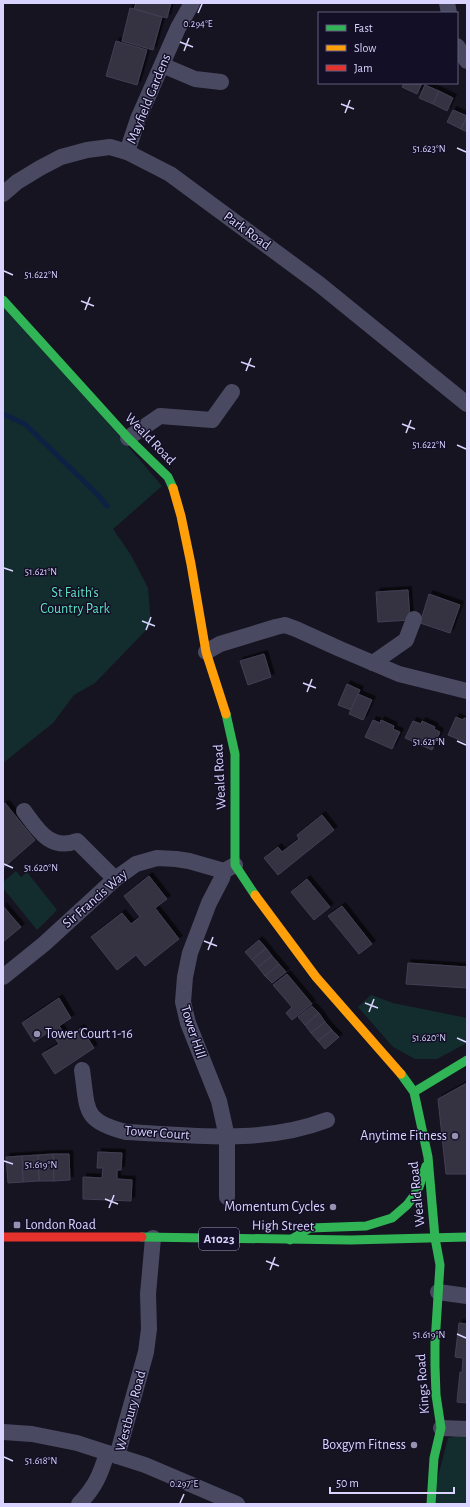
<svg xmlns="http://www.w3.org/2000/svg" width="470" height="1507" font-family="'Alegreya Sans',sans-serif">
<defs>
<filter id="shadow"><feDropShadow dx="3.5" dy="-3.5" stdDeviation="0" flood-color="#0009"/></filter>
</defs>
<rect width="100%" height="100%" fill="#161421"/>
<!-- green -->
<g fill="#132c2d">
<polygon points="3,300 162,486 113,529 131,555 148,588 151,625 95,683 74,695 53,723 3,763"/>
<polygon points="16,871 21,877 27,872 57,910 37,930 3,888 3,882"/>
<polygon points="371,995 393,1003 467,1018 467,1043 437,1059 415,1059 393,1047 358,1007"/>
<polygon points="467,1433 467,1504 431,1504 448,1438"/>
</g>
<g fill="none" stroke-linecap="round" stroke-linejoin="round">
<!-- stream -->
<polyline stroke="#0d2144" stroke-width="5" points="3,414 25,424 97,494 107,506"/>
</g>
<!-- building -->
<g fill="#343243" stroke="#433f54" filter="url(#shadow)">
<polygon points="136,3 171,3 167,18 134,9"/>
<polygon points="130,8 162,17 153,50 122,41"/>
<polygon points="116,41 147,50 137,85 106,76"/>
<polygon points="404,83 422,83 417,94 402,87"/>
<polygon points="425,85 439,91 433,104 419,98"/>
<polygon points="439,91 453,98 447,111 433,104"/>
<polygon points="453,110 467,116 461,129 447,122"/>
<polygon points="467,117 467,132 461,129"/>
<polygon points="408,590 410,620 378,622 376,592"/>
<polygon points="429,594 460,605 450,633 420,623"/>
<polygon points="264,654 271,677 248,685 240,661"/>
<polygon points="347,684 360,690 351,710 338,705"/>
<polygon points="358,694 372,700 363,720 349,714"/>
<polygon points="456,717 463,720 464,718 467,719 467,743 448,735"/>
<polygon points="373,720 380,723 381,720 394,726 393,729 400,732 392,749 365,737"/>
<polygon points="413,721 421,724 422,721 435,727 434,729 440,732 432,750 405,738"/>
<polygon points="5,803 35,840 3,868 3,805"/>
<polygon points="322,815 334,830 278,875 264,858 278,847 282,852 299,839 297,835"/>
<polygon points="149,876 167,899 155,908 179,939 145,966 136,955 117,970 91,937 122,913 131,924 140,917 124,896"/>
<polygon points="307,879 330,907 314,920 291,892"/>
<polygon points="3,906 21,927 3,942"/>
<polygon points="342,906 372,944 359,954 328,916"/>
<polygon points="259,940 266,948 252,960 245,952"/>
<polygon points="266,948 272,956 258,967 252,960"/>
<polygon points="272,956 279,964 265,976 258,967"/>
<polygon points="408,963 467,967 467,988 406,984"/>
<polygon points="279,964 286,972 272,983 265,976"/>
<polygon points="287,974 312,1004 292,1020 286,1013 292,1007 273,985"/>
<polygon points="59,998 71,1018 59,1026 67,1037 81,1028 94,1048 55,1074 42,1054 59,1044 50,1031 34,1042 22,1023"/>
<polygon points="312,1006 319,1013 305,1025 298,1017"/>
<polygon points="319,1013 325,1022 311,1033 305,1025"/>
<polygon points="325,1022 332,1030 318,1041 311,1033"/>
<polygon points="332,1030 339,1037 325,1049 318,1041"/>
<polygon points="467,1083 467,1174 446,1174 438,1099"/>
<polygon points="98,1152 122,1153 121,1170 117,1170 117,1179 132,1180 131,1201 83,1199 83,1177 102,1178 103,1168 97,1168"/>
<polygon points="53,1154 54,1181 39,1181 38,1155"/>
<polygon points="53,1154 69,1154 70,1180 54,1181"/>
<polygon points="38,1155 39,1181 23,1182 22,1156"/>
<polygon points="22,1156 23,1182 8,1183 6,1157"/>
<polygon points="459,1323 467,1324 467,1403 457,1402 460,1372 462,1373 463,1358 455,1357"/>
</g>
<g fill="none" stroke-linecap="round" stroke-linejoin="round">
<!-- street -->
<g stroke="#4a4962" stroke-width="16">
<polyline points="447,3 449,13"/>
<polyline points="457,46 467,61"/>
<polyline points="162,65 195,79 221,82"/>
<polyline points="127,152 138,119 178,28 192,3"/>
<polyline points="3,194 17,182 40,168 61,157 87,150 110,147 127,152 170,174 319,284 467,404"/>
<polyline points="128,438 160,416 212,420 232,392"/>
<polyline points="206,652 220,644 276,627 285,625 296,629 340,649 399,674 467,691"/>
<polyline points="373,663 406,640 414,619"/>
<path d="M24,811c14,19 26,40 53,30l38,38"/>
<polyline points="3,977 44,944 115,879 136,864 157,858 176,859 189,861 224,871"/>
<path d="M82,1070c6,40 0,51 44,62 67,3 136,13 201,-12"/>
<polyline points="227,1197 227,1137 219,1101 188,1023 183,1002 185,977 190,953 209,903 222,878 224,871 235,865"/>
<polyline points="153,1238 148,1294 149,1329 146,1352 117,1456 145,1465 237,1504"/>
<polyline points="438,1292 467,1296"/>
<polyline points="441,1428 467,1429"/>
<polyline points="3,1432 32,1434 77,1443 117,1456"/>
<path d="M79,1504c16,-17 21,-28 28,-51"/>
</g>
<!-- fast -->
<g stroke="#30b455" stroke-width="9">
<polyline points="3,300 128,438 168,477 173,488"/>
<polyline points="226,714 235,754 235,865 255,895"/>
<polyline points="401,1074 414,1092 428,1157 435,1238 440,1265 435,1343 435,1366 436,1395 441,1428 434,1458 431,1504"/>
<polyline points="414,1092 467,1060"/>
<polyline points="142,1237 351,1240 467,1237"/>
<polyline points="290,1240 310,1228 366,1226 392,1218 407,1205 413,1197 419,1187 426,1166"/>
</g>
<!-- slow -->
<g stroke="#ff9f0a" stroke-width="9">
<polyline points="173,488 181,516 191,564 206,652 226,714"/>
<polyline points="255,895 316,977 401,1074"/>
</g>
<!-- jam -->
<polyline stroke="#e5322d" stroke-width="9" points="3,1237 142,1237"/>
</g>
<!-- ticks -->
<path fill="none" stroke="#d9d4ff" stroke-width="1.5" d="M198,13l4,-9M180,42l13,5M184,51l5,-13M341,104l13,5M345,113l5,-13M457,148l9,4M4,271l9,4M81,301l13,5M85,310l5,-13M241,362l14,5M246,371l5,-13M402,424l13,5M406,433l5,-13M457,445l9,4M4,568l9,3M142,621l13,5M146,630l5,-13M303,683l13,5M307,692l5,-13M457,741l9,4M4,864l9,4M204,941l13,5M208,950l5,-13M365,1003l13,5M369,1012l5,-13M457,1038l9,4M4,1161l9,3M105,1199l13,5M109,1208l5,-13M266,1261l13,5M270,1270l5,-13M457,1334l9,4M4,1457l9,4M180,1503l4,-9"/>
<!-- markers -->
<g fill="#9591b1" stroke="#130f26" stroke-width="1.5">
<circle cx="37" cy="1034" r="4"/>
<circle cx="455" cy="1136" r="4"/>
<circle cx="333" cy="1207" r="4"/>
<rect x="13" y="1221" width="8" height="8" rx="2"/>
<circle cx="414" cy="1445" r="4"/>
</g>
<g text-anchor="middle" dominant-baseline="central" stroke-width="3" stroke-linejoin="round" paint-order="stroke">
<!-- shield labels -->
<rect fill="#130f26" stroke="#9e99be" stroke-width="1" x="199" y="1228" width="40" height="22" rx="3"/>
<g font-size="13" font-weight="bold" fill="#d9d4ff">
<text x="219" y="1239">A1023</text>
</g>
<!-- street labels -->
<g font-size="14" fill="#d9d4ff" stroke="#130f26">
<text transform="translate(149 99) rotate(-68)">Mayfield Gardens</text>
<text transform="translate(247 231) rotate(36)">Park Road</text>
<text transform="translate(150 439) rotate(46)">Weald Road</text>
<text transform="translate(220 777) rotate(-93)">Weald Road</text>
<text transform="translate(95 899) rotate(-41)">Sir Francis Way</text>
<text transform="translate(193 1032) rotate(72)">Tower Hill</text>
<text transform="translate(157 1133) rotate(4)">Tower Court</text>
<text transform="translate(417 1194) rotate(-96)">Weald Road</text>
<text transform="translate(283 1226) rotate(1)">High Street</text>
<text transform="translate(423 1384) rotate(-94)">Kings Road</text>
<text transform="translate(131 1411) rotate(-75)">Westbury Road</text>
</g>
<!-- park labels -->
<g font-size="14" fill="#5fe0c0" stroke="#130f26">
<text x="75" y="593">St Faith's<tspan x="75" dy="16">Country Park</tspan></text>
</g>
<!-- poi labels -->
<g font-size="14" fill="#d9d4ff" stroke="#130f26" text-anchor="end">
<text x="45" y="1034" text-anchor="start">Tower Court 1-16</text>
<text x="447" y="1136">Anytime Fitness</text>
<text x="325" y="1207">Momentum Cycles</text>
<text x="25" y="1225" text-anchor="start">London Road</text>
<text x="406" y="1445">Boxgym Fitness</text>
</g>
</g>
<g font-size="10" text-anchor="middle" fill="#d9d4ff" stroke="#130f26" stroke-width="3" stroke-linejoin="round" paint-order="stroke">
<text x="198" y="27">0.294°E</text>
<text x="429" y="152">51.623°N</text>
<text x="41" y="278">51.622°N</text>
<text x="429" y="448">51.622°N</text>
<text x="41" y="575">51.621°N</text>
<text x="429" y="745">51.621°N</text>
<text x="41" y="871">51.620°N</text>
<text x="429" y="1041">51.620°N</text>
<text x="41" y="1168">51.619°N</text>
<text x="429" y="1338">51.619°N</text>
<text x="41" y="1464">51.618°N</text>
<text x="184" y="1487">0.297°E</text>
</g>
<!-- border -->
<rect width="470" height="1507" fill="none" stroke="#d9d4ff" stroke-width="8"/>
<!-- legend -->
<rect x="318" y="12" width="140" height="72" fill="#130f26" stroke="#625e7d"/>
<rect x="326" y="25" width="20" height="6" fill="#30b455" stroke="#625e7d"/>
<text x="354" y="32" font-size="12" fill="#d9d4ff">Fast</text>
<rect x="326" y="45" width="20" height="6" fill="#ff9f0a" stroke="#625e7d"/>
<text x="354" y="52" font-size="12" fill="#d9d4ff">Slow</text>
<rect x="326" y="65" width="20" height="6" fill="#e5322d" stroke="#625e7d"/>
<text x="354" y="72" font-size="12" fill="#d9d4ff">Jam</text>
<!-- scale -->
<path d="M330 1487v6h124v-6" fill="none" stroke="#d9d4ff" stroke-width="2"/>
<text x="336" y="1487" font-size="12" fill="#d9d4ff" stroke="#130f26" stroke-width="3" paint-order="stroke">50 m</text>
</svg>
